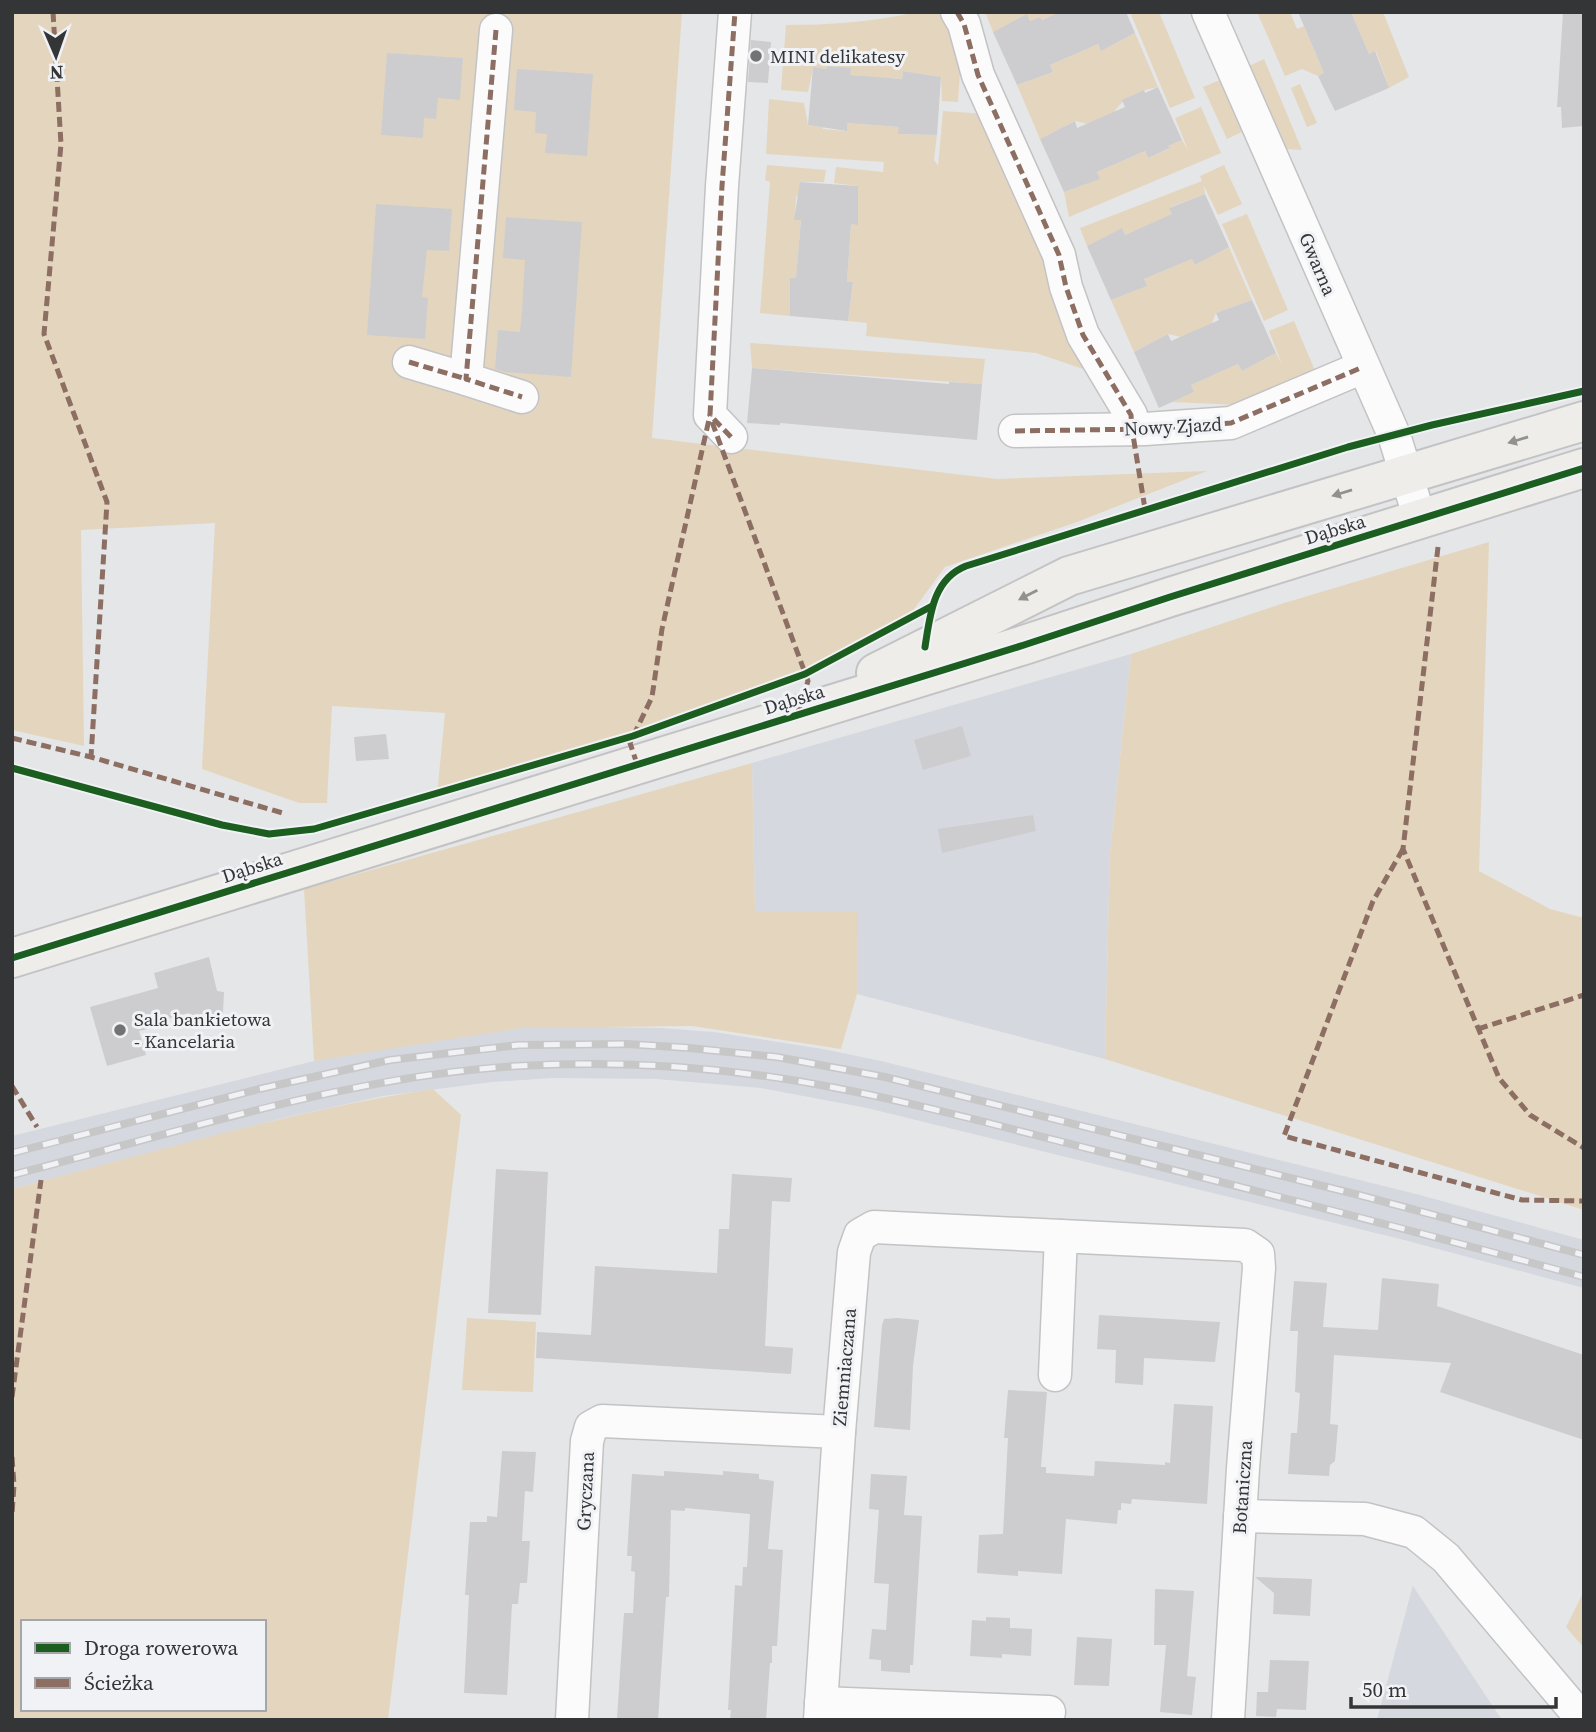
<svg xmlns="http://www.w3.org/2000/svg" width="1596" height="1732" font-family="'Source Serif 4',serif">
<rect width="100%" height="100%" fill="#e5e6e8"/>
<!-- built -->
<g fill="#d6d8df">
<polygon points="1131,654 1110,853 1105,1059 857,994 857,912 755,913 752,763"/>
<polygon points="551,1026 661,1028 714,1032 823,1049 881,1061 1416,1194 1584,1240 1584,1288 1404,1240 867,1108 761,1088 656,1079 553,1078 492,1082 383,1096 288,1117 12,1189 12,1136 314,1061 375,1048 490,1030"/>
<polygon points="1413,1585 1413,1586 1502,1720 1377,1720"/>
</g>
<!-- green -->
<g fill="#e4d6be" fill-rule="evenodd">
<polygon points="12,12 682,12 652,438 997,479 1207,471 1077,522 945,567 906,620 771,689 437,795 445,713 332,706 327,803 299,803 202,769 215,523 81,530 84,746 12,730"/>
<path d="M916,12h28l2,12 12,1 4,19 -4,58 -16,-1 -1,-24 -38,-6 -1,8 -10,-1 -1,3 -30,-2v-3l-11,-1v-7l-22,-2 -1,3 -14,-1 -5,24 -27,-2 5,-65c43,0 88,-3 130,-13z"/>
<polygon points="985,12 1060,12 1042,20 1040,17 1030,21 1027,15 993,32"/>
<polygon points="1130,12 1159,12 1195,98 1170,108"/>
<polygon points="1257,12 1290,12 1297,29 1304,26 1324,73 1318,76 1302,69 1285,76"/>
<polygon points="1351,12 1383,12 1409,77 1389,88 1376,51 1369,54"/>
<path d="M1135,33l23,54c-18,4 -32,8 -43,24l2,3 -29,10 -13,-3 -35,18 -23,-54 36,-13 -3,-7 48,-21 3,7z"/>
<polygon points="1264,59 1302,150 1286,149 1247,67"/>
<polygon points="1220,80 1244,131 1227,139 1203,87"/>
<polygon points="1300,84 1317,123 1307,127 1291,88"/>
<polygon points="769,99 804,103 808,125 823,127 823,129 846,131 847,123 899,127 899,134 937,135 934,160 938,166 943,111 986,114 1036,229 1086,370 1036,353 866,336 867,323 848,321 853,283 847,282 851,224 858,224 858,186 834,183 836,167 883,172 884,162 766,154"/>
<polygon points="1201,107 1221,153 1069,217 1064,192 1099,179 1097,172 1145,151 1148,158 1169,149 1168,146 1182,140 1188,150 1175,118"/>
<polygon points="767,165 826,170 824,182 800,182 799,196 796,197 795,219 801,220 796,278 790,278 790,316 760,313 770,182 765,180"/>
<polygon points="1224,165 1242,204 1218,215 1204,186 1205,194 1170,207 1172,214 1136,234 1134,231 1125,235 1121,229 1087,246 1080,228 1202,181 1200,176"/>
<polygon points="1247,214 1288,310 1264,321 1222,224"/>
<polygon points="1229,247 1252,300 1216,313 1210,328 1181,337 1168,334 1134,352 1111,300 1146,286 1144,279 1192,259 1195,265"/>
<polygon points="1294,321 1316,373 1238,405 1172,402 1194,392 1191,385 1238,364 1242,371 1276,353 1282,365 1269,331"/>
<polygon points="750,343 985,359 982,384 752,368"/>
<polygon points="1489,542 1479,871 1550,909 1584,918 1584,1210 1105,1059 1110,853 1131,654 1284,603"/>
<polygon points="752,763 755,912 858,912 857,994 841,1049 692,1026 521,1028 314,1061 304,889"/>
<path d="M433,1089l28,26 -73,605h-376v-531c139,-36 278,-78 421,-100zM23,1622h241v87h-241z"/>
<polygon points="467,1318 536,1322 533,1392 462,1390"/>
<polygon points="1584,1591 1584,1648 1566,1627"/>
</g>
<!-- building -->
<g fill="#cdcdcf">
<polygon points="1060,12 1126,12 1135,33 1101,51 1098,44 1050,65 1053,72 1017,85 993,32 1027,14 1030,21 1040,17 1042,20"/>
<polygon points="1298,12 1351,12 1369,54 1375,51 1389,88 1335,111 1318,76 1324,73"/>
<polygon points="1563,12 1584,12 1584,126 1562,128 1561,107 1557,107"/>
<polygon points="751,40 771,42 768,83 748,82"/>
<polygon points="387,53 463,58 460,100 438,98 436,119 424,118 423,138 381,135"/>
<polygon points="827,66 851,68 850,75 902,79 903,71 941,77 937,135 898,134 899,127 847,123 847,131 808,125 813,67 827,69"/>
<polygon points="517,69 593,74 587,156 545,153 547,134 535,133 536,112 514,110"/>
<polygon points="1158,87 1182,140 1168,146 1170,148 1148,158 1145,151 1097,172 1100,179 1064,192 1040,139 1075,121 1077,128 1125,107 1122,100 1144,90 1145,93"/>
<polygon points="800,182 858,186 858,225 851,224 847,282 853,282 848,321 790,316 790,278 796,278 801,220 794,220"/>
<polygon points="1205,194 1229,247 1195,265 1192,259 1144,279 1147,286 1111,300 1087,246 1122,228 1125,235 1172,214 1169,208"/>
<polygon points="376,204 452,209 449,251 427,250 422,297 428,298 425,339 367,335"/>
<polygon points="506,217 582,222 571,377 505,372 495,369 498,330 520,332 522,311 525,260 503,258"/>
<polygon points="1252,300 1276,353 1242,371 1238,364 1191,385 1194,392 1159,408 1134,352 1168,334 1171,341 1219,320 1216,313"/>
<polygon points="752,368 949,384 949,382 982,384 977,440 780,423 780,425 747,423"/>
<polygon points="962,726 971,756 923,770 914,740"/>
<polygon points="386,734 389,759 356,761 354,737"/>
<polygon points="1033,815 1036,831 942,853 938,829"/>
<polygon points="209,957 217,991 224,992 223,1012 192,1022 189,1013 146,1024 147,1029 139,1031 146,1055 107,1066 90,1007 158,988 154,973"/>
<polygon points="496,1169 548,1172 541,1315 488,1313"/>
<polygon points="732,1174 792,1178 790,1202 772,1201 765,1346 793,1348 791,1374 536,1358 537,1332 591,1335 595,1266 717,1273 719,1229 729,1229"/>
<polygon points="1382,1278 1439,1284 1437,1306 1584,1355 1584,1440 1440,1392 1451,1363 1334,1355 1330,1424 1338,1425 1335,1461 1330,1465 1329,1476 1288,1474 1291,1433 1297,1433 1300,1393 1295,1392 1298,1331 1290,1331 1294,1281 1327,1283 1323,1327 1378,1330"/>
<polygon points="1099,1315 1220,1322 1215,1362 1144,1358 1143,1385 1115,1383 1116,1350 1097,1349"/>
<polygon points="897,1318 919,1320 913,1366 910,1430 874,1427 882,1325 884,1319"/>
<polygon points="1008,1390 1047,1392 1041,1467 1046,1467 1046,1473 1094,1476 1095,1461 1165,1465 1165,1462 1170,1463 1174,1404 1213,1406 1207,1504 1132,1499 1131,1504 1121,1503 1121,1510 1118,1510 1117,1524 1066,1519 1062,1574 1018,1571 1018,1576 977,1573 979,1535 1003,1534 1008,1438 1004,1438"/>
<polygon points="502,1451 536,1452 533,1492 525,1491 522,1541 530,1541 527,1583 520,1583 518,1604 512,1604 507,1695 464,1693 469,1595 465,1595 470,1522 487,1522 487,1516 497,1517"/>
<polygon points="664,1471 723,1475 723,1471 759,1474 759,1479 774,1481 768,1549 783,1550 777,1646 772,1646 772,1663 770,1663 766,1720 730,1720 731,1710 728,1710 735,1585 742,1586 743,1567 747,1567 750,1514 685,1508 685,1511 671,1510 669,1597 666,1597 658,1720 617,1718 624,1613 633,1613 635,1572 631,1571 632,1556 627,1556 632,1474 664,1476"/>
<polygon points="871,1474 907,1476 904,1515 922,1516 913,1665 910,1665 910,1673 881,1671 881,1660 869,1659 872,1629 886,1630 889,1584 874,1583 879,1510 869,1509"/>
<polygon points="1255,1577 1312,1579 1310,1616 1273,1614 1274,1593"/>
<polygon points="1155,1589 1194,1591 1187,1676 1196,1677 1192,1715 1160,1712 1166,1645 1154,1645"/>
<polygon points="986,1617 1010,1618 1010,1628 1032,1629 1031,1656 1002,1654 1002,1658 970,1656 972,1620 986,1621"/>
<polygon points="1077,1637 1112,1639 1109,1686 1074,1685"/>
<polygon points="1270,1660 1309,1661 1306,1710 1277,1709 1276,1717 1256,1716 1257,1692 1268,1692"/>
</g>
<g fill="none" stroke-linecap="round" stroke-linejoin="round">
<!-- street casing -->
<g stroke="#c3c3c5" stroke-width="35">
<g id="street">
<polyline points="957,12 964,24 978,75 1059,255 1066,287 1083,335 1131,415 1132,429"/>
<polyline points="1208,12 1394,435 1420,519"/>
<polyline points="496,30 466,379 522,397"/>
<polyline points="409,362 466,379"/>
<polyline points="1015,431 1145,429 1231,423 1363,367"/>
<polyline points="731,437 710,415 722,186 735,12"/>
<polyline points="1055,1375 1061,1236"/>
<polyline points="1240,1516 1365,1519 1414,1532 1446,1558 1583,1720"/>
<polyline points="821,1703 1049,1712"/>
<polyline points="572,1720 587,1441 591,1427 602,1421 839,1432"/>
<polyline points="820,1720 839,1432 854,1252 860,1235 874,1227 1245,1245 1258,1254 1259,1268 1243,1468 1228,1720"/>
</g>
</g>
<!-- secondary casing -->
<g stroke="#c3c3c5" stroke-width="42">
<g id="secondary">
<polyline points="876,673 1069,576 1584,421"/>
<polyline points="12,958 1024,645 1170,597 1584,468"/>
</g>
</g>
<!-- street -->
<use href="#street" stroke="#fbfbfc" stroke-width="32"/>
<!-- secondary -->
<use href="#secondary" stroke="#eeede9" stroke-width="38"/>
<!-- rail casing -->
<g stroke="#c7c7c8" stroke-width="8">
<g id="rail">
<polyline points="12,1153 259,1089 390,1060 519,1045 627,1044 690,1048 777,1057 885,1077 1359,1195 1584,1255"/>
<path d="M12,1175c164,-42 336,-99 505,-109 105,-6 211,1 314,21 90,17 179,42 267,64 163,41 325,82 486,126"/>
</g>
</g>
<!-- rail -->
<use href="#rail" stroke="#f1f2f6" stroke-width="5" stroke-dasharray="16" stroke-linecap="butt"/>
<!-- quiet -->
<g stroke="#8d6e63" stroke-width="5" stroke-dasharray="10 5" stroke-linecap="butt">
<polyline points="53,12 61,144 44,334 107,502 91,757"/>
<polyline points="957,12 964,24 978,75 1059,255 1066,287 1083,335 1131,415 1132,429 1146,515"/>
<polyline points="496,30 466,379 522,397"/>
<polyline points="409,362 466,379"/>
<polyline points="712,422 808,681 797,715"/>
<polyline points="1015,431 1145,429 1231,423 1363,367"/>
<polyline points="731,437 710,415 722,186 735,12"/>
<polyline points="1438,547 1403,849 1499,1078 1530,1115 1584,1148"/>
<polyline points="12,738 91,757 286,814"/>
<polyline points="637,764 630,743 652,697 662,629 710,415"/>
<polyline points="1403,849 1373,901 1284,1136 1522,1200 1584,1201"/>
<polyline points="1478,1029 1584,995"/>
<polyline points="12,1086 37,1127"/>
<polyline points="12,1397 41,1180"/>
<polyline points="12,1457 14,1485 12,1514"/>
</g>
<!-- cycleway casing -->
<g stroke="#f1f2f6" stroke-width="11">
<g id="cycleway">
<path d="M925,647c5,-32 8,-68 41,-81l382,-119 84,-22 152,-34"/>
<polyline points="12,768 222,825 269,834 314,829 633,736 805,674 932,606"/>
<polyline points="12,958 1024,645 1170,597 1584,468"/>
</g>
</g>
<!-- cycleway -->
<use href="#cycleway" stroke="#1b5e20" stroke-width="7"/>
</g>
<!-- one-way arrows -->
<defs><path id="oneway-solid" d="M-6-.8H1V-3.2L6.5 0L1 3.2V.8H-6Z" transform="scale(1.75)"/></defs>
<g fill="#919190">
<use href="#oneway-solid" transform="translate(1518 440) rotate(163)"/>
<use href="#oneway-solid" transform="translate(1342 493) rotate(163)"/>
<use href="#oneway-solid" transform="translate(1028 595) rotate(153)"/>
</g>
<!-- markers -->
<g fill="#727374" stroke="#f1f2f6" stroke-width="2.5">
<circle cx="756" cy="56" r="7"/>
<circle cx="120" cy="1030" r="7"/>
</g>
<g text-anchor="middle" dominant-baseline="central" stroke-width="6" stroke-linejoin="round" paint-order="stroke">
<!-- poi labels -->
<g font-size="19" fill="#343536" stroke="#f1f2f6" text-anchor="start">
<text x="770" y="56">MINI delikatesy</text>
<text x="134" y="1019">Sala bankietowa<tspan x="134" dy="22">- Kancelaria</tspan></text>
</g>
<!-- street labels -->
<g font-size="19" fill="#343536" stroke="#f1f2f6">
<text transform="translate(1318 264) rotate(67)">Gwarna</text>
<text transform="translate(1173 426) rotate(-3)">Nowy Zjazd</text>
<text transform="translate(1335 529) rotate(-17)">Dąbska</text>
<text transform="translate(794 699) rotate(-17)">Dąbska</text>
<text transform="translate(252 867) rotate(-18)">Dąbska</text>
<text transform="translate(844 1367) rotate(-85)">Ziemniaczana</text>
<text transform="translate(1242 1487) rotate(-86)">Botaniczna</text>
<text transform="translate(585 1491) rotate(-87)">Gryczana</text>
</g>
</g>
<!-- border -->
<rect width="1596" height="1732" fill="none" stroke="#343536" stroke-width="28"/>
<!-- legend -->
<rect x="21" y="1620" width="245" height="91" fill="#f1f2f6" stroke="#a5a6a9" stroke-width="2"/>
<rect x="35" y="1643" width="35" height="10" fill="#1b5e20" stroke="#a5a6a9" stroke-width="2"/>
<text x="84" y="1655" font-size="21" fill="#343536">Droga rowerowa</text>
<rect x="35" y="1678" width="35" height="10" fill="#8d6e63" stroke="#a5a6a9" stroke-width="2"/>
<text x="84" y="1690" font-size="21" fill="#343536">Ścieżka</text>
<!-- north arrow -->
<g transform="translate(56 56) rotate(178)" stroke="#f1f2f6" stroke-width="5" paint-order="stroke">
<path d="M0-5L12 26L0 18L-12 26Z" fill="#343536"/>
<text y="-10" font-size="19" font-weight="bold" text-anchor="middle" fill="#343536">N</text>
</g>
<!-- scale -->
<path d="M1351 1697v10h205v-10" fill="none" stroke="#343536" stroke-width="3.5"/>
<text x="1362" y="1697" font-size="21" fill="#343536" stroke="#f1f2f6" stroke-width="5" paint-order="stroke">50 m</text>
</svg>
